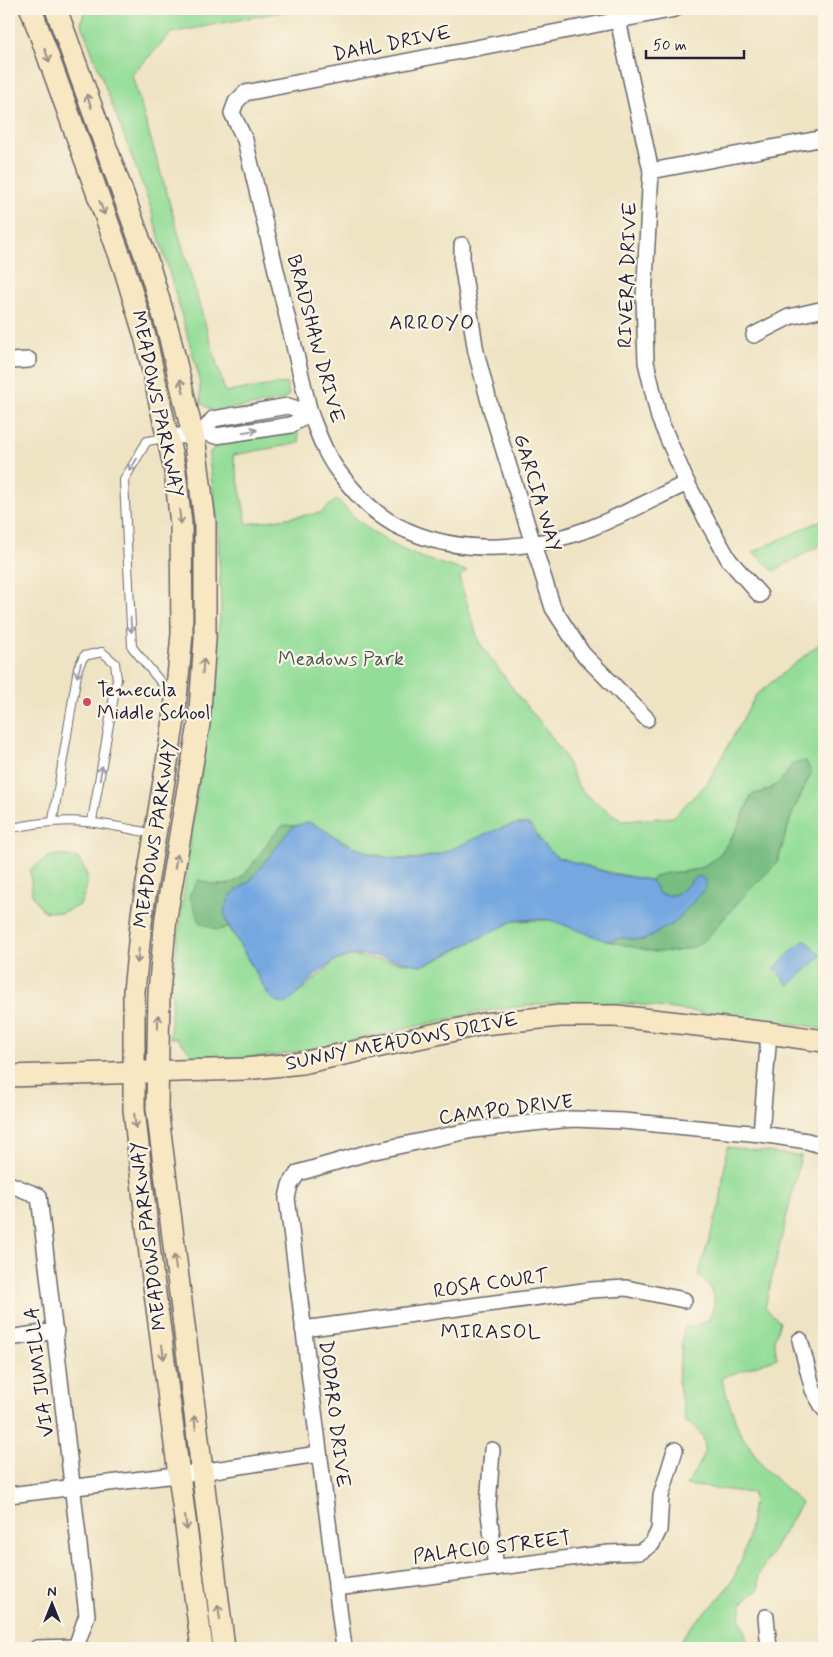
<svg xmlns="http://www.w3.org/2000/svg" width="833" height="1657" font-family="Mynerve,sans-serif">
<rect width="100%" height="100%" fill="#fcf5e5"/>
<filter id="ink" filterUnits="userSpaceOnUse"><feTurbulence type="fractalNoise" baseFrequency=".02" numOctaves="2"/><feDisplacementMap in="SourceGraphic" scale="10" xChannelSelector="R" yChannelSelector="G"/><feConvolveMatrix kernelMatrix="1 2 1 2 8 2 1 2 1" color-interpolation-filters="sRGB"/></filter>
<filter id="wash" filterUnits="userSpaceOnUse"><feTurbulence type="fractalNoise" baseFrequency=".0096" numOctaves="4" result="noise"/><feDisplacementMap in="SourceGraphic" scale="20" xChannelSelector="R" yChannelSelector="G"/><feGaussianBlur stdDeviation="1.12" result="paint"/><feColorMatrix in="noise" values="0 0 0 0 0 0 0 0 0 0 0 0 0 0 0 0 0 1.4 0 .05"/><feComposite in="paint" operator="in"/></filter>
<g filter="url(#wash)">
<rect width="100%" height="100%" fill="#eee3c3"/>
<!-- green -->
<g fill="#94dd99" stroke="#5b806a" fill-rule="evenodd">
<polygon points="85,9 295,9 171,33 132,75 225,392 286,383 289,394 286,398 277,402 213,411 201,403 199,376 149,202 81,23"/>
<path d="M297,430l3,13 -67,12 14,69 73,-11 17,-14c38,43 75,58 130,72l-7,5v5l19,61 40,55 24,28 21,30 14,31 8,9 36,26 51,-4 35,-35 48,-87 68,-55v390l-15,-4 -175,-22 -74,-2 -76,9 -165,37 -46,8 -83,5v-9l-13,-14h-7l3,-64 48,-364 -3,-81 -9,-70 1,-7 10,-8zM792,764l19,9 -19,41 -15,49 -36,36 -86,53 -105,-32 -37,1 -76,39 -15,5 -72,-9 -15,5 -43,38 -23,-3 -40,-69 -12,3 -18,-50c51,21 54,-31 85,-55l11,1 13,-4c67,37 93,51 167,18 14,-6 35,-18 51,-16 10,1 10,12 16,19 3,4 9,9 14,13 5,3 14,5 21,7 25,8 48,13 74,17 9,-9 25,-7 37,-9 36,-5 51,-47 64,-77 20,-2 31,-13 40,-30z"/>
<polygon points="824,519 824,543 774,571 753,552"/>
<path d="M61,855l17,3c13,20 11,25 2,47l-19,8 -18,-2 -11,-16 -2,-25 20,-14z"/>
<path d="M727,1147l74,9 -36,151 15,15 -6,18 3,18 -56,20 18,53 25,37 37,35 -43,73 1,13 -17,14 -2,14 9,31h-71c7,-23 29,-34 44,-53 23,-28 30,-68 31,-102l-67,-8c15,-22 33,-46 0,-63l-8,-41 6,-53 9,-1 15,-7c10,-17 8,-33 -10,-44l22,-72z"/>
</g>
<!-- forest -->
<g fill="#77bc81" stroke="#4c6f5e">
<path d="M806,761l5,12 -19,41 -15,49 -36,36 -34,39 -13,9 -16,4 -23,1 -48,-11 14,-3 23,2 30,-17 31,-34 -13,-9c-9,12 -18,18 -33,14l-8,-14c8,-9 25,-7 37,-9 36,-5 52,-47 64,-77 20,-2 31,-13 40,-30z"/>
<path d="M284,825l11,1 -44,54 -20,15 -4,27 2,5 -12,3 -17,-7 -11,-28 10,-15c51,21 53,-30 85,-55z"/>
</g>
<!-- water -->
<g fill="#74a7e0" stroke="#4b648e">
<path d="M308,822c14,5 25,14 37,21 22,12 49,19 75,16 33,-5 80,-39 109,-35l12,18 16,15 54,17 40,6 8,14c23,6 24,-9 40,-18l7,4 -1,9 -31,34 -30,17 -23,-2 -14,3 -57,-21 -16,-1 -21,2 -84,42 -7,2c-23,-3 -49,-12 -72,-9 -22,3 -43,28 -58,43l-6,5 -8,-1 -9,-7 -42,-74 -3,-11 7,-16 20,-15 37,-48 7,-6z"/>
<polygon points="805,939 821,956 789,985 774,968"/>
</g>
</g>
<g filter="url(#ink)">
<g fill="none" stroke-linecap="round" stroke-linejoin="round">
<!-- lane casing -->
<g stroke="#69666b" stroke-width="10">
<g id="lane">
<polyline points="166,438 147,441 124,480 132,647 173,697"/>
<polyline points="53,820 78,668 84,656 102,652 115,663 117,679 92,821"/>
<path d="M9,829c59,-14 87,-7 145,5"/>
</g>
</g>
<!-- street casing -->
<g stroke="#69666b" stroke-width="18">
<g id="street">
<path d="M675,9l-430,84 -9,9 -4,11 13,27 65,273c8,20 15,41 28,58 17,23 41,48 68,59 57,26 128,20 185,-2 32,-13 64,-30 96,-45"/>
<polyline points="618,20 651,171 644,298 646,362 659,418 687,483 707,521 729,560 760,595"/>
<polyline points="651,171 824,138"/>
<polyline points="462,245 462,263 476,352 491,409 553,608 582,653 647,719"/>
<polyline points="754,335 789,317 824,309"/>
<polyline points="9,361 29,360"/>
<polyline points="203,432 213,419 288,406 310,413"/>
<polyline points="168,438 203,432 216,436 291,425 310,413"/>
<polyline points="761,1134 769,1033"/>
<polyline points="9,1184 39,1196 87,1615 76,1647 37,1648"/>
<polyline points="303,1329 591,1290 626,1288 684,1300"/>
<polyline points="9,1338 56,1331"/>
<polyline points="800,1340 813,1390 824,1409"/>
<polyline points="492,1450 488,1506 496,1568"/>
<polyline points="9,1495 201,1472 318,1454"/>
<polyline points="336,1588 609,1553 640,1552 652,1544 659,1530 661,1496 675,1450"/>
<polyline points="766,1617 769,1648"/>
<polyline points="344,1648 287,1198 290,1185 298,1173 370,1152 473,1130 523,1124 572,1119 623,1121 761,1134 807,1141 824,1146"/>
</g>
</g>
<!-- secondary casing -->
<g stroke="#69666b" stroke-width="24">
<g id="secondary">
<polyline points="31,9 125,270 146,340 175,471 181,524 182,634 174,720 142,914 134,991 134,1109 151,1263 202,1648"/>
<polyline points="56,9 148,263 169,334 195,444 205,522 205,639 199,724 166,917 159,992 157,1108 224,1648"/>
<polyline points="9,1076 245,1069 302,1063 483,1024 560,1016 616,1016 769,1033 824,1041"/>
</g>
</g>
<!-- lane -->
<use href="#lane" stroke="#fff" stroke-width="8"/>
<!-- street -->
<use href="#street" stroke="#fff" stroke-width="15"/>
<!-- secondary -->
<use href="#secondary" stroke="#f8e7c3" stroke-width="21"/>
</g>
<!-- one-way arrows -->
<defs><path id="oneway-shaft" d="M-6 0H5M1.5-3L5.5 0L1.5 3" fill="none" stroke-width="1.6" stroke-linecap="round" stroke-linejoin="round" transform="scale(1.25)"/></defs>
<g stroke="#988e86">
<use href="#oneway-shaft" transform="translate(47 55) rotate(70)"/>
<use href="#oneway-shaft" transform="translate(89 101) rotate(-110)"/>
<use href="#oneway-shaft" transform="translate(102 208) rotate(70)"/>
<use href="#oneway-shaft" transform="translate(182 386) rotate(-103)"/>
<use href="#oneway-shaft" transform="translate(180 517) rotate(85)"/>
<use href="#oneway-shaft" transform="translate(203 666) rotate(-86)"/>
<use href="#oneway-shaft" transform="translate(176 861) rotate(-80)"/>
<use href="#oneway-shaft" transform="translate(138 956) rotate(96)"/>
<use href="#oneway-shaft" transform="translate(158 1022) rotate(-89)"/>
<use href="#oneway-shaft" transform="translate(135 1121) rotate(84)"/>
<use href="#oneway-shaft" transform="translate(175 1262) rotate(-97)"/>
<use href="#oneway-shaft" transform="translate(163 1352) rotate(82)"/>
<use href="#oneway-shaft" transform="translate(195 1423) rotate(-97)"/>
<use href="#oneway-shaft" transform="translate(186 1523) rotate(83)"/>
<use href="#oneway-shaft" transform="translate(219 1612) rotate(-97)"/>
</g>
<g stroke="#9c9ca7">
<use href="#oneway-shaft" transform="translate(250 431) rotate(-9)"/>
<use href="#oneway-shaft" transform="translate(133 465) rotate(122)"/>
<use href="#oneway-shaft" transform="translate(131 625) rotate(87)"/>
<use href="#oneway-shaft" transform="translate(79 670) rotate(106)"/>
<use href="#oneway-shaft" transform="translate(101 773) rotate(-80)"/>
</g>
</g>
<!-- markers -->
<circle fill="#d1495b" stroke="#fcf5e5" stroke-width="2" cx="87" cy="702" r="5"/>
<g text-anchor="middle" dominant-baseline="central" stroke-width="4.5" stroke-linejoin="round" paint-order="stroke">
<!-- street labels -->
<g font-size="20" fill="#22223b" stroke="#fcf5e5">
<text transform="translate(392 44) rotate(-11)">DAHL DRIVE</text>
<text transform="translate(628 275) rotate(-88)">RIVERA DRIVE</text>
<text transform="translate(315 339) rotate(75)">BRADSHAW DRIVE</text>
<text transform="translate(157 404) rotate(78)">MEADOWS PARKWAY</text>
<text transform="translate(537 493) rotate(73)">GARCIA WAY</text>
<text transform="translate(156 834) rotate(-81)">MEADOWS PARKWAY</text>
<text transform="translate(402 1042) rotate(-11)">SUNNY MEADOWS DRIVE</text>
<text transform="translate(506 1110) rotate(-7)">CAMPO DRIVE</text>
<text transform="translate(149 1236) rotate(-97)">MEADOWS PARKWAY</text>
<text transform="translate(491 1284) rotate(-8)">ROSA COURT</text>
<text transform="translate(40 1372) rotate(-97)">VIA JUMILLA</text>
<text transform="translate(334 1414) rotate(83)">DODARO DRIVE</text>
<text transform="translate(492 1548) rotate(-7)">PALACIO STREET</text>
</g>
<!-- park labels -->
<g font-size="20" fill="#445a57" stroke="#fcf5e5">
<text x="341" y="659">Meadows Park</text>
</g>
<!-- poi labels -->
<g font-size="20" fill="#22223b" stroke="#fcf5e5" text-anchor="start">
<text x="97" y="690">Temecula<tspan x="97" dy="23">Middle School</tspan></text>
</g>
<!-- neighbourhood labels -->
<g font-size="21" letter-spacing="1" fill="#22223b" stroke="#fcf5e5">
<text x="432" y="323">ARROYO</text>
<text x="491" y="1332">MIRASOL</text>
</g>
</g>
<!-- margin -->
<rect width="833" height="1657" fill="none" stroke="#fcf5e5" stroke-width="30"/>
<!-- north arrow -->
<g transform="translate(52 1604)" stroke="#fcf5e5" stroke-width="4" paint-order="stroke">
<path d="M0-4L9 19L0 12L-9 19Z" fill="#22223b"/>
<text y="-8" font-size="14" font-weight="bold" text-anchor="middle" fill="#22223b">N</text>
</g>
<!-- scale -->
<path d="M646 50v8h98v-8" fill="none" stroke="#22223b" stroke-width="2.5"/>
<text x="653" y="50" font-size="15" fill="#22223b" stroke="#fcf5e5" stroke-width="4" paint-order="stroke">50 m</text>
</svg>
